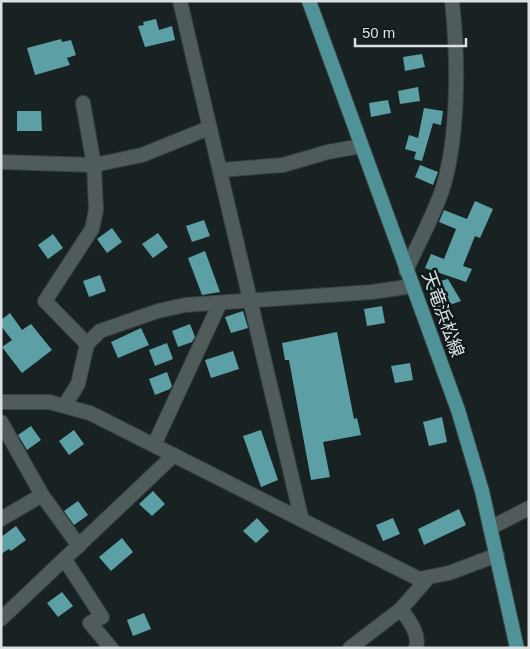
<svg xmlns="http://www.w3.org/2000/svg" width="530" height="649" font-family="Helvetica,'Noto Sans JP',sans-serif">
<rect width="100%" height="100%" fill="#192223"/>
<!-- building -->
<g fill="#5ca0a5">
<polygon points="156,19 159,30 172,26 175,40 145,47 138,26 144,25 143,22"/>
<polygon points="61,39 62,42 71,40 76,55 67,58 70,65 35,75 27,48"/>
<polygon points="422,54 425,67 405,71 403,57"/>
<polygon points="418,87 420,101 400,104 398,91"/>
<polygon points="388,100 391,113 371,117 369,103"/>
<polygon points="424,108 443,111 441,125 433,123 422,161 414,159 416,152 405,149 409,135 418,138"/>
<polygon points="17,111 41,111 42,131 17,131"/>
<polygon points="420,165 438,172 433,185 415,177"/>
<polygon points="475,201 493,209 480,238 475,236 463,266 472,269 466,282 425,268 431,254 444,259 456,229 439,222 444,210 467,219"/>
<polygon points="204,220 210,236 192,242 186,226"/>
<polygon points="112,228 122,242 107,253 97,239"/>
<polygon points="158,233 168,247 153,258 142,244"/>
<polygon points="53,234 63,248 48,259 38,245"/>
<polygon points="205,251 220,292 202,295 188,258"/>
<polygon points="100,275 106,291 89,297 83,281"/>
<polygon points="448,279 461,301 435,310 426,285"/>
<polygon points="382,306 385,323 367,326 364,309"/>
<polygon points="243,311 248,328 231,333 225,317"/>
<polygon points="10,313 22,330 31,324 52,350 22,373 2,347 12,340 1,326 1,320"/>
<polygon points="190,324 195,337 192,342 178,347 172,331"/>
<polygon points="141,328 149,345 118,358 111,342"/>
<polygon points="337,332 354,419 357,418 361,435 323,442 330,477 311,480 289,360 285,360 282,343"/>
<polygon points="167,343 173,359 155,366 149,350"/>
<polygon points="233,351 239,369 211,378 205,360"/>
<polygon points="410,363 413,380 395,383 391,366"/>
<polygon points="167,372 172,386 170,389 155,395 149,379"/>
<polygon points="442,417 447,442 429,446 423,422"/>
<polygon points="31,426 41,440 27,450 18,435"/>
<polygon points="74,430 84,444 69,455 59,441"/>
<polygon points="261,430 278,480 261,487 243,436"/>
<polygon points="153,491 165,504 152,516 139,504"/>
<polygon points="78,501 88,515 74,525 64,511"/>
<polygon points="459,509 466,525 424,545 418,529"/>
<polygon points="257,518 269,531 256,543 243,531"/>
<polygon points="393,518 400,534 383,541 376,525"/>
<polygon points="16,526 26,540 11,551 9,549 1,554 1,537"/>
<polygon points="122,538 133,552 111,571 99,557"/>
<polygon points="62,592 73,606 58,617 47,603"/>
<polygon points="144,613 151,629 133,636 127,620"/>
</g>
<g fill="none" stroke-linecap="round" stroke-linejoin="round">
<!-- minor casing -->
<g stroke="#383f40" stroke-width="16">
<g id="minor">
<polyline points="180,1 301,517"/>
<polyline points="83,103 94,165 96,210 92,229 45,301 87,344"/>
<polyline points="1,162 94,165 142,155 209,128"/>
<polyline points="221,170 283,165 328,152 361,146"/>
<path d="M406,271c12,-28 30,-59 38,-87 15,-53 14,-129 8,-183"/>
<polyline points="65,405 78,384 87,344 100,331 158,311 185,305 372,292 413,286"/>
<polyline points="1,422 42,495 79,546"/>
<polyline points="154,445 220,303"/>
<polyline points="1,519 42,495"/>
<polyline points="490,528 529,508"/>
<polyline points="65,560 102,617 90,623 111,648"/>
<path d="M401,609c8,12 19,24 15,39"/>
<polyline points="1,619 174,455"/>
<polyline points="350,648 401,609 428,578"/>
</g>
</g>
<!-- tertiary casing -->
<g stroke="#383f40" stroke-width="16">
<polyline id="tertiary" points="1,402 49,402 90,413 419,579 449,573 497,555"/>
</g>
<!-- primary casing -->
<g stroke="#383f40" stroke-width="16">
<polyline id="primary" points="309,1 458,410 482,491 517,648"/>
</g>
<!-- minor -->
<use href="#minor" stroke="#505b5c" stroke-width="14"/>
<!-- tertiary -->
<use href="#tertiary" stroke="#505b5c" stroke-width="14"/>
<!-- primary -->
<use href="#primary" stroke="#4f9297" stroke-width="14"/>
</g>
<g text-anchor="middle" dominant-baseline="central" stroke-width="5" stroke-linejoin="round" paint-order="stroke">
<!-- street labels -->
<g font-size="18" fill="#dbe1e2" stroke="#10191a">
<text transform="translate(443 314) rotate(70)">天竜浜松線</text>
</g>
</g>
<!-- border -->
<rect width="530" height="649" fill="none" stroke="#dbe1e2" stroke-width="5"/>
<!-- scale -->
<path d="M355 38v8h111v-8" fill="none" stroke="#dbe1e2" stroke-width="2.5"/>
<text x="362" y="38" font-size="15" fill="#dbe1e2" stroke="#10191a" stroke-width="4" paint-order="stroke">50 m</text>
</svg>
